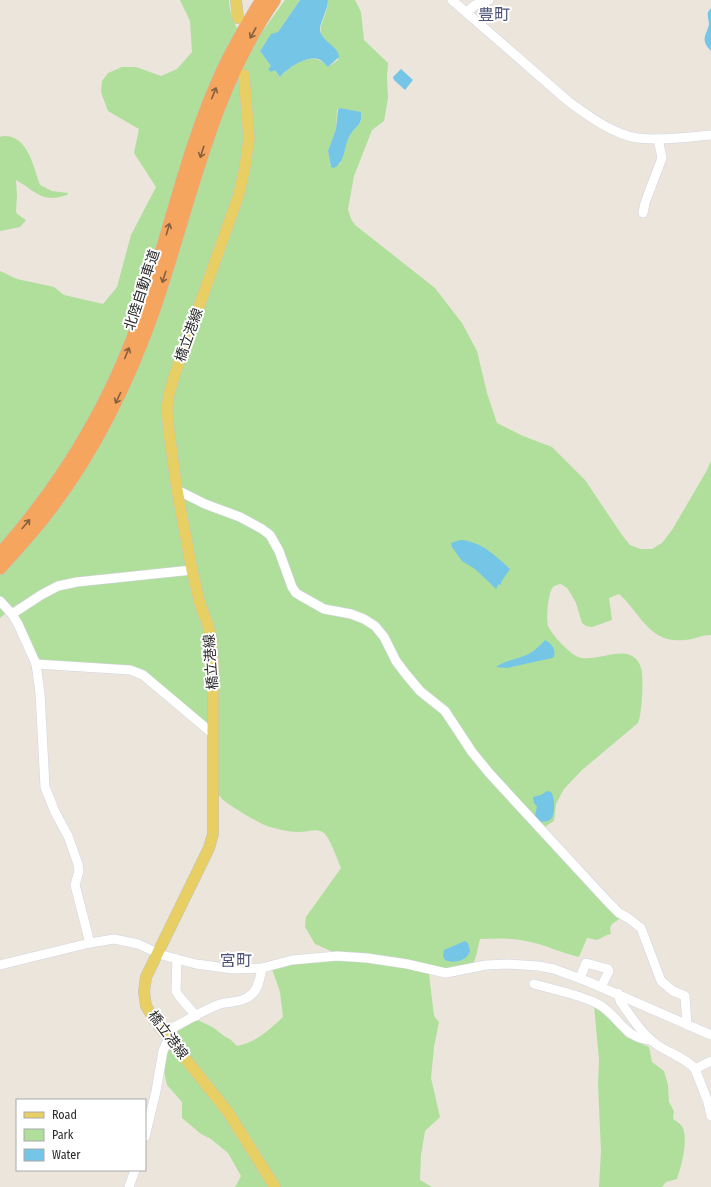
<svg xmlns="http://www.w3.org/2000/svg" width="711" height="1187" font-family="'Fira Sans Condensed','Noto Sans JP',sans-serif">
<rect width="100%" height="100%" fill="#ebe5dc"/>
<!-- green -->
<g fill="#b0df9c" fill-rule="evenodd">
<path d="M180,0h49l1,10 6,17 23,9 26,-36h15l-22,32 -13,11 -5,8 11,15 -3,3 7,1 5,7c8,-9 28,-24 41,-16 2,1 5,4 7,6l10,-7 -1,-9c-30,-22 -10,-25 -9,-51h27l6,12 3,28 24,23 -1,14 1,21 -4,23 -12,9 -18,46 -6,33 3,10 4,6 80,63 27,35 15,28 10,42 10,30 26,13 29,11 33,33 37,55 8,10 10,4h12l10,-6 10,-13 34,-58 5,-11v174c-10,0 -18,5 -27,5 -35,4 -44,-28 -65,-46l-10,4 3,22 -20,7 -6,-1 -4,-3 -6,-20 -5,-9 -4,-6 -6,-4c-3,1 -6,1 -8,3 -5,5 -7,33 -5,39 4,9 21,27 30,31 18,6 46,-13 59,3 2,2 3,5 4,8 3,8 1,47 -3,55l-56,47 -18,19 -8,15 -2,17 -11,7 8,18 58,62 13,9 -10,7 -2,4 1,6 -4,1 -10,5 -10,-2 -8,19c-18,-4 -35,-13 -53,-16 -15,-3 -31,-3 -46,-2l-4,17 -3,9 -33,4 -61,-13 -16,-3 -30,-1 -18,-8 -10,-17 1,-10 35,-49c-3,-7 -11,-30 -17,-35 -8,-6 -18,0 -27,-1 -9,0 -26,-4 -35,-8 -9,-5 -39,-21 -43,-29 -5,-10 -2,-40 -2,-52l-72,-70 -10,-6 -93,-6 -5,-4 -19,-42 -11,-3 -7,6v-347l17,8 37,8 10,8 39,9 14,-17 14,-52 25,-48 -22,-34 5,-24 -31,-18 -7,-19 1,-11 6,-8 14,-6h14l25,9 16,-7 15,-17 -2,-31zM340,108l19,4h2c2,15 -7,14 -12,24 -4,9 -7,19 -9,28l-9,3 -3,-16 8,-22 1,-19z"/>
<path d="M3,136c25,-1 30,30 37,49l12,6 16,2 -1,2c-25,9 -31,-4 -51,-15l1,16 -1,15 1,3 9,6 -6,7 -20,4v-94z"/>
<path d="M344,959l54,7 31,8 5,42 5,6 -5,25 -3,31 9,39 -15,14 -4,24 -1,25 12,7h-197l6,-11 -13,-23 -17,-14 -10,-5 -19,-16v-16l-15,-17 -4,-19 7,-34 26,-13 18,9 10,8 7,4 6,6c18,-3 32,-16 46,-29l-3,-25 -8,-23 16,-5z"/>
<path d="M594,1005l9,7 23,25 23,10 3,15 12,9 4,14 1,17 5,9 -1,8c3,2 6,4 8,6 9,11 0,42 -4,54l-11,3 -4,5h-63l2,-36 -3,-67 1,-24z"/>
</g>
<!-- water -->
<g fill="#75c5e7">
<path d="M300,0h28c0,10 -9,24 -8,31 3,11 19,16 19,26l-11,10c-3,-3 -6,-7 -10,-8 -13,-3 -30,9 -38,18l-5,-7 -4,2 -3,-3 3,-3 -11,-15 11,-17 7,-2z"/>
<path d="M711,8v43c-11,-12 -5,-14 -2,-27 0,-3 -2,-8 -1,-12z"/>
<polygon points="401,69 413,80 405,90 394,80 393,77"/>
<path d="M340,108l21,4c2,15 -7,14 -12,25 -5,9 -4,26 -15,31l-3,-1 -3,-16 8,-22 2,-19z"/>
<path d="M460,540c21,1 36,16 50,29l-9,13v3l-2,-1 -3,5 -2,-2 -19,-18 -13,-8 -10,-14 -1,-4z"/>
<path d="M545,640c7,4 11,9 9,17l-2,1 -45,10 -11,-1c6,-5 17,-7 25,-10 10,-3 17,-9 24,-17z"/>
<path d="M547,791l4,1c4,5 5,24 -1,28 -4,2 -9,2 -13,1l-2,-6 2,-8 -3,-4 -1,-6 8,-2z"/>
<path d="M465,941l3,2 2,8c-3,10 -16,13 -25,9l-2,-4 1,-6z"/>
</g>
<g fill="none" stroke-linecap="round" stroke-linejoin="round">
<!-- minor casing -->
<g stroke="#d2d4e2" stroke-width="10">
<g id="minor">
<path d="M452,0l116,101c19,14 46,34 70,37 24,3 49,-1 73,-3"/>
<polyline points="467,12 475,5 489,0"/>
<polyline points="643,213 645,203 662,158 658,139"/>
<polyline points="177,490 205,504 240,517 262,529 270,535 279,551 292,587 296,593 301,596 324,609 351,614 364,619 375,626 384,637 396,661 405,673 420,691 445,711 472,752 490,774 609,903 619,913 628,918 641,928 661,981 673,991 685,996 687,1025"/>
<polyline points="0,601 12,614 18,624 36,664 40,693 45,787 55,812 68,836 78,864 79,871 75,885 90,943"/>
<polyline points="12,614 41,595 58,586 77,582 192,570"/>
<polyline points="36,664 130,670 143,675 213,734"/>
<polyline points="177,959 176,991 179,996 196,1016"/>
<polyline points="0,965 90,943 114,939 138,944 162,955 177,959 196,964 233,969 262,968 292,960 337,956 367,958 407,964 446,973 486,965 508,964 538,966 554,969 589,982 711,1035"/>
<polyline points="580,978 586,963 608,969 609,971 601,987"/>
<path d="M534,984c21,6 43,10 62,19 22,10 27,36 55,37"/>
<path d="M618,993l2,8c10,14 22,33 36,43 12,9 29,13 39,25l13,33 3,14"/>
<path d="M165,1032c18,-9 36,-21 55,-28 11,-3 23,-1 32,-10 7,-6 8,-17 10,-26"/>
<polyline points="695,1069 711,1061"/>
<polyline points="145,1137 156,1091 163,1051 169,1038"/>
<polyline points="129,1187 135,1170"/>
</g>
</g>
<!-- major casing -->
<g stroke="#c3c3c3" stroke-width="12">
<g id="major">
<polyline points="236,0 238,18"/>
<polyline points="244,75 249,138 245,167 239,194 175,374 169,394 167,409 169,432 177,490 192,570 200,604 208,625 212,642 213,663 213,834 209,848 146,977 144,992 146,1006 156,1022 228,1112 275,1187"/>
</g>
</g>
<!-- highway casing -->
<g stroke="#c3c3c3" stroke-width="14">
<g id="highway">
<path d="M0,554c57,-64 102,-136 133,-216 34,-88 50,-182 90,-268 11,-24 25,-47 39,-70"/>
<path d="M0,568c15,-17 30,-33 44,-51 49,-62 84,-134 110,-208 36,-105 56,-216 120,-309"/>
</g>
</g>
<!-- minor -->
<use href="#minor" stroke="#fff" stroke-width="9"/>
<!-- major -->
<use href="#major" stroke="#e8cf64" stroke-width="11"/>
<!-- highway -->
<use href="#highway" stroke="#f5a55e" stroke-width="13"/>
</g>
<!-- one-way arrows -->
<defs><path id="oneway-shaft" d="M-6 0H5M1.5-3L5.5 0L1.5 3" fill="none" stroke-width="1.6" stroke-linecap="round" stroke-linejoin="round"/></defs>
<g stroke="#856141">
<use href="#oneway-shaft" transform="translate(253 33) rotate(119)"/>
<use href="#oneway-shaft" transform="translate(214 93) rotate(-68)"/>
<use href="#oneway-shaft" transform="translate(202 152) rotate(108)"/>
<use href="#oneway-shaft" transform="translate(168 229) rotate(-74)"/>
<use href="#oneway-shaft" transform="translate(164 277) rotate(108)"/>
<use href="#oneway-shaft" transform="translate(127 353) rotate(-68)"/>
<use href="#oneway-shaft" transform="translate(118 398) rotate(116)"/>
<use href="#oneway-shaft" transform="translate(26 524) rotate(-50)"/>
</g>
<g text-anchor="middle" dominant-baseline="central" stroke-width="4" stroke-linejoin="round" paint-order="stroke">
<!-- street labels -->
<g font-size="14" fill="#2a2a2a" stroke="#fff">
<text transform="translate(142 290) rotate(-72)">北陸自動車道</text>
<text transform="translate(189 335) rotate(-70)">橋立港線</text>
<text transform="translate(211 662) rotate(-94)">橋立港線</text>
<text transform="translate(168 1035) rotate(53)">橋立港線</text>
</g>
<!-- quarter labels -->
<g font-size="16" fill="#4d5378" stroke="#fff">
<text x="494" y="14">豊町</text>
<text x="236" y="960">宮町</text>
</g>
</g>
<!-- legend -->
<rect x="16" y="1099" width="130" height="72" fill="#ffffff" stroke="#aaaaaa"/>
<rect x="24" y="1112" width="20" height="6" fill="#e8cf64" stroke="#aaaaaa"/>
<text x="52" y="1119" font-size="12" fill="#2a2a2a">Road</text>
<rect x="24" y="1129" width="20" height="12" fill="#b0df9c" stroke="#aaaaaa"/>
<text x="52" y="1139" font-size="12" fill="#2a2a2a">Park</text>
<rect x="24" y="1149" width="20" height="12" fill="#75c5e7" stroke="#aaaaaa"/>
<text x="52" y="1159" font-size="12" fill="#2a2a2a">Water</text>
</svg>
